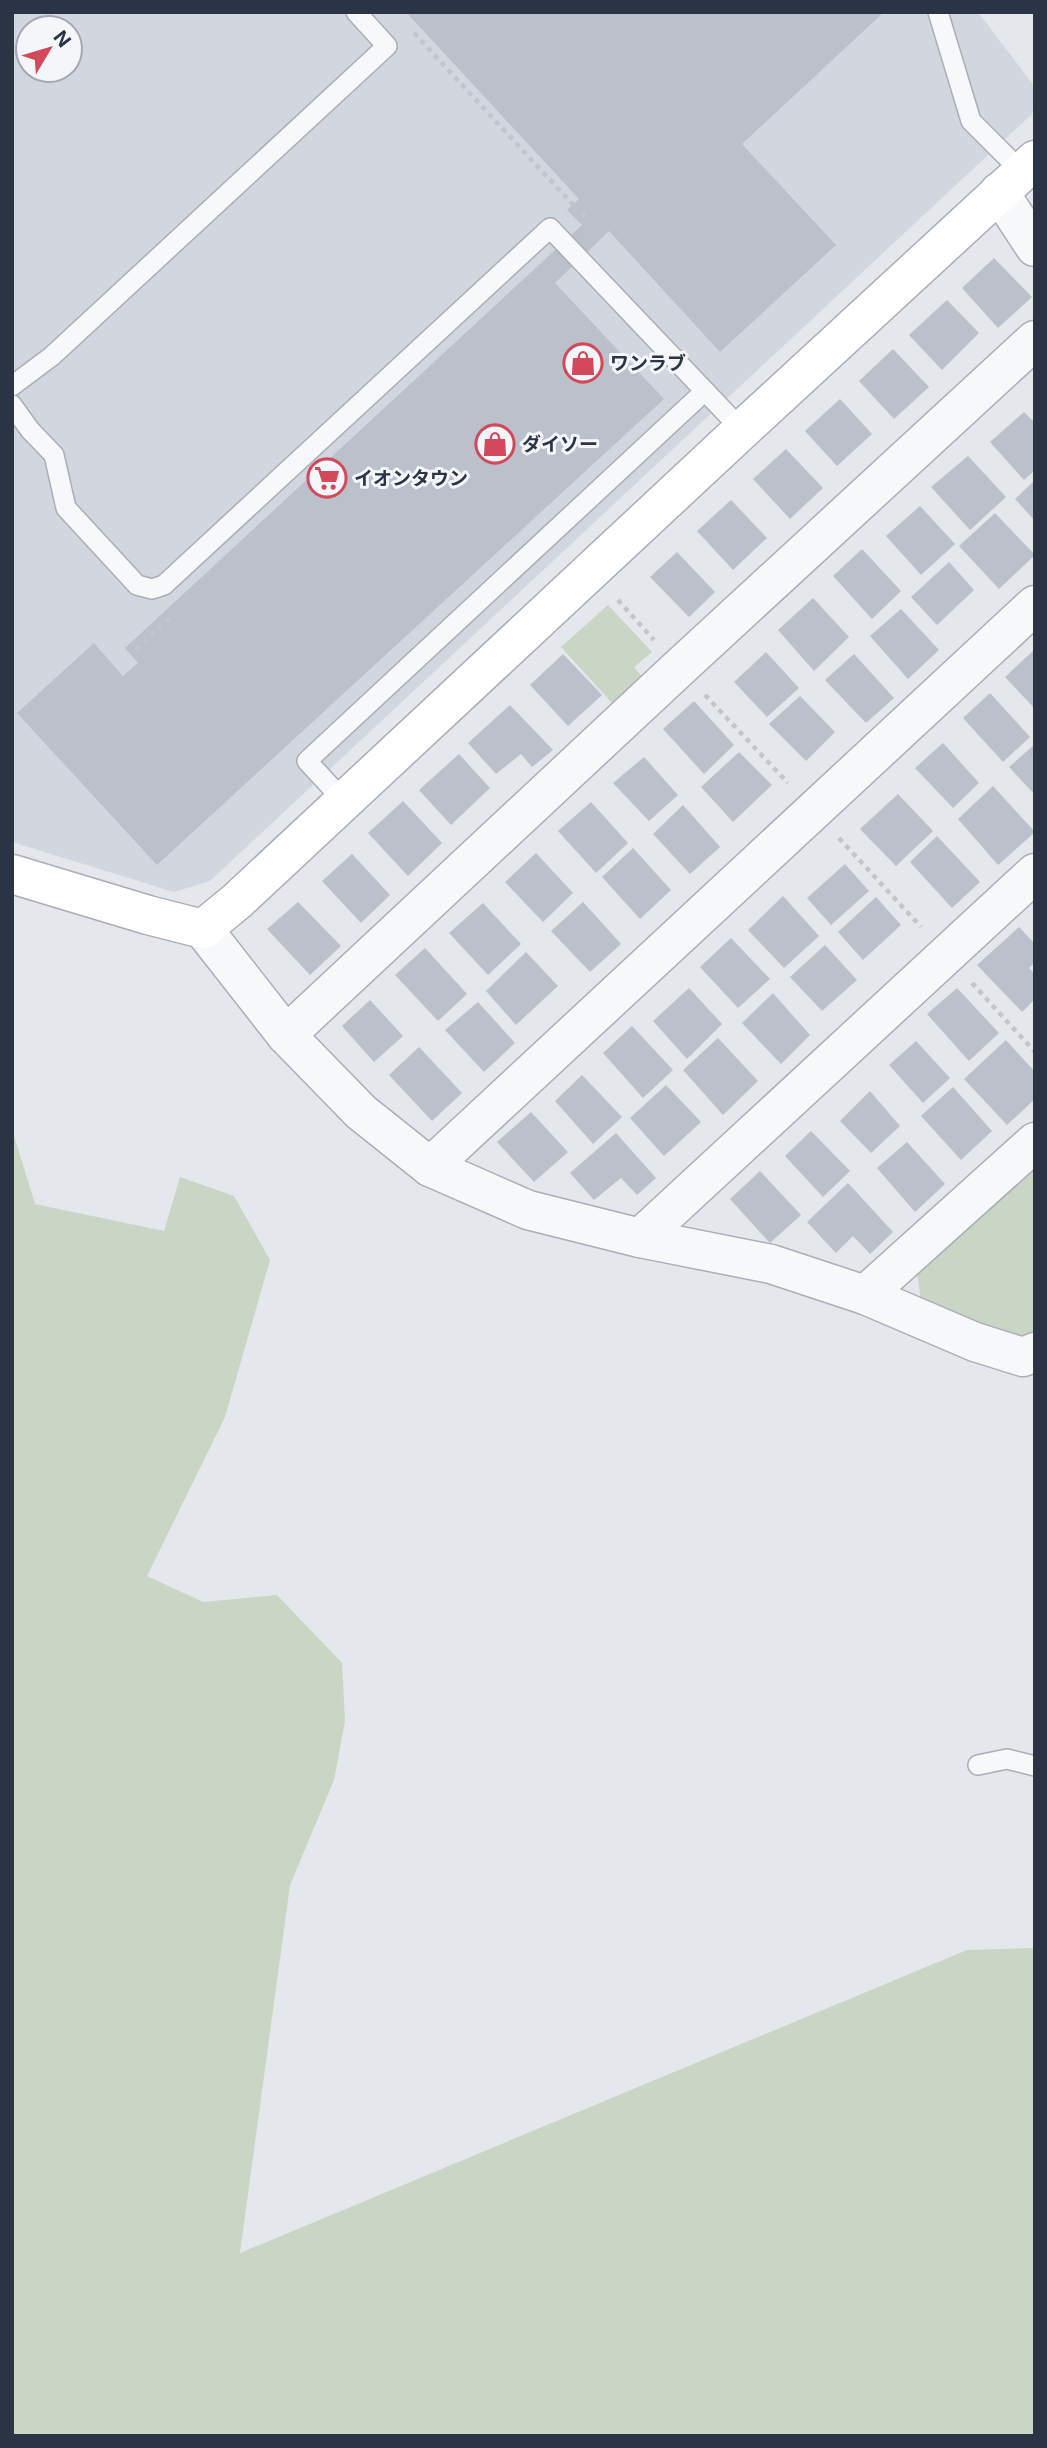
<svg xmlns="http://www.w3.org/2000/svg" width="1047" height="2448" font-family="Inter,'Noto Sans JP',sans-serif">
<rect width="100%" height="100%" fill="#e4e7ec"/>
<!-- built -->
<path fill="#d2d6de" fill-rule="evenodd" d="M12,12h966l57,75v16l-3,11 -822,767 -36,11 -162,-50zM28,28h42v42h-42z"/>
<!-- green -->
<g fill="#c9d6c5">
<polygon points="608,605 652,652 634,667 643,678 614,705 561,647"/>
<polygon points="12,1129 35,1204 164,1231 180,1177 234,1196 270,1260 225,1417 147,1576 203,1602 277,1595 342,1663 345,1721 334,1780 290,1885 240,2253 967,1950 1035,1948 1035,2436 12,2436"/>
<polygon points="1035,1160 1035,1333 1014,1339 921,1300 917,1272"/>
</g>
<!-- building -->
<g fill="#bbc0ca">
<polygon points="406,12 884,12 742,144 836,245 720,352 609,231 555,283 664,399 157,865 17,713 94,643 123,676 138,663 125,648 582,225 567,210 579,199"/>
<polygon points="994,258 1032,297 998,328 962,288"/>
<polygon points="947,300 979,333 942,370 909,335"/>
<polygon points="893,349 929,387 894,419 859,381"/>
<polygon points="840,399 872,434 837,466 805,431"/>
<polygon points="1024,412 1035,423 1035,470 1024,480 990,442"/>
<polygon points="786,449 823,488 790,519 753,479"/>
<polygon points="968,456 1006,497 970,530 931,487"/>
<polygon points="1035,480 1035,521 1015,499"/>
<polygon points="731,500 767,538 733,570 697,531"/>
<polygon points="920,506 955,544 921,575 886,536"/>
<polygon points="995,513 1035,555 999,589 959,546"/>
<polygon points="862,549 901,591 872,619 833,576"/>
<polygon points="677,552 715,592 689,617 650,577"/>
<polygon points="949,562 974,590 937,625 911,597"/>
<polygon points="813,598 849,637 814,671 778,630"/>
<polygon points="901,609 939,650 908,679 870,636"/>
<polygon points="1035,649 1035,709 1005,677"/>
<polygon points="766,652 799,688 767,717 734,682"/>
<polygon points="563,654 602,695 568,726 530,685"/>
<polygon points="854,654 894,698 866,723 825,680"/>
<polygon points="990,693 1030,737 1003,762 963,718"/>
<polygon points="800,696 835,732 806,761 769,724"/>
<polygon points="694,701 734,745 704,774 663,729"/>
<polygon points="510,705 553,750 532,767 521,754 496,774 468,743"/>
<polygon points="943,743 979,783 953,808 915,768"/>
<polygon points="1035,744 1035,795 1009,767"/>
<polygon points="739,752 772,785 733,822 701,787"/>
<polygon points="459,754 490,788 451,825 419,790"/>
<polygon points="644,757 678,795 649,821 613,783"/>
<polygon points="993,786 1035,832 998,865 958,819"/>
<polygon points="898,794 933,831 896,866 860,829"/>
<polygon points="403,801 442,843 408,876 368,833"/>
<polygon points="591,802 628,843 596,873 558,831"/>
<polygon points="683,805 720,847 690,874 653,834"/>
<polygon points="937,836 980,882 952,908 910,862"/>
<polygon points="633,848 671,890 640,919 602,877"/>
<polygon points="536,853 573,893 543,922 505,882"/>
<polygon points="352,854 390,895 361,923 322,881"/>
<polygon points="845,864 869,891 831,925 807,898"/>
<polygon points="783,896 819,936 784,968 748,930"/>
<polygon points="876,897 901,925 863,960 838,932"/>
<polygon points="298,902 341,946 310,975 267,929"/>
<polygon points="583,902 621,944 590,972 551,931"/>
<polygon points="483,903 521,944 488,975 449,933"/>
<polygon points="1019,927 1035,944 1035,962 1029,968 1035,974 1035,999 1022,1012 977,965"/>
<polygon points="731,938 770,979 738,1008 700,967"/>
<polygon points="825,945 857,980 822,1011 790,977"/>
<polygon points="425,948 467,994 438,1021 395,975"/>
<polygon points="526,952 558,986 516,1025 486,991"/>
<polygon points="689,988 722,1024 687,1059 653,1021"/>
<polygon points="957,988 999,1033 969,1061 927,1014"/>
<polygon points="773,993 810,1035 781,1064 742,1023"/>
<polygon points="370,1000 403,1036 374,1062 342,1026"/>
<polygon points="478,1002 515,1043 484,1072 445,1030"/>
<polygon points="632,1026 673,1070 643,1098 603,1053"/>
<polygon points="718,1038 758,1081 723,1115 683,1070"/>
<polygon points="1006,1040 1035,1072 1035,1099 1007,1125 964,1079"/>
<polygon points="916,1041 950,1078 923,1103 889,1065"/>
<polygon points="419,1047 462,1093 432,1121 389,1075"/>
<polygon points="582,1075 622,1117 593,1144 555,1101"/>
<polygon points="666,1085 701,1122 664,1156 630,1118"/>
<polygon points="953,1087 992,1131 961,1160 921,1116"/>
<polygon points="870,1091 900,1126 871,1153 840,1121"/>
<polygon points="531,1112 568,1152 534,1182 497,1142"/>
<polygon points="811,1131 850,1171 823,1197 785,1156"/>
<polygon points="616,1133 656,1178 637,1195 621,1178 594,1200 570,1173"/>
<polygon points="907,1142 945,1184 915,1212 877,1168"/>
<polygon points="760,1171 801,1215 770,1243 730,1199"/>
<polygon points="848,1183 893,1232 870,1254 853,1236 836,1253 807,1222"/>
</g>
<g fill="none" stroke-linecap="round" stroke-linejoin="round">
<!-- lane casing -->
<g stroke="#a9aeb7" stroke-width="22">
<g id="lane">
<polyline points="938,12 971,121 1022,172"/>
<polyline points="12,386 52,356 387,46 356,12"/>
<polyline points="12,405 30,430 54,455 66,508 137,585 152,589 164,585 550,228 742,430"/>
<polyline points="344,801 307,761 705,391"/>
<polyline points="978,1765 1007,1759 1035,1766"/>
</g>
</g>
<!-- street casing -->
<g stroke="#a9aeb7" stroke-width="41">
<g id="street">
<polyline points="999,192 1035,247"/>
<polyline points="203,929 286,1035 361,1112 430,1167 528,1210 640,1238 771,1264 865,1295 1035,1142"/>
<polyline points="286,1035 679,668 1035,340"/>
<polyline points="430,1167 1035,605"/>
<polyline points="640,1238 1035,873"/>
<polyline points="865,1295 975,1342 1023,1357 1035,1352"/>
</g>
</g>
<!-- secondary casing -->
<g stroke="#a9aeb7" stroke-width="41">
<polyline id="secondary" points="12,874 148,915 203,929 237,901 742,430 1035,160"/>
</g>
<!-- path -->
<g stroke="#c2c5cb" stroke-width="4.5" stroke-dasharray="5 5" stroke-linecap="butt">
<polyline points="414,33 577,209"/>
<polyline points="582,215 589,209"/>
<polyline points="618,600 654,640"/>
<polyline points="136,649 174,614"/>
<polyline points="705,695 788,783"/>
<polyline points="839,838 921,927"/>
<polyline points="972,983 1035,1052"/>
</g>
<!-- lane -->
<use href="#lane" stroke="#f7f8fa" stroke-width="19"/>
<!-- street -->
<use href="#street" stroke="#f7f8fa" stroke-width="38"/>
<!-- secondary -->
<use href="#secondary" stroke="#fff" stroke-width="38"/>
</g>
<!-- icons -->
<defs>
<g id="shop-ring" transform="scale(2.0125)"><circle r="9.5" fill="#f4f6f9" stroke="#d1495b" stroke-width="1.5"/><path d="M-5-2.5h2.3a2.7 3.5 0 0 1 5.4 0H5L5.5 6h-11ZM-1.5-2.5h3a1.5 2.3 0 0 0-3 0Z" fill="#d1495b"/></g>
<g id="supermarket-ring" transform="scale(2.0125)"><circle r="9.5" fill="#f4f6f9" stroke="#d1495b" stroke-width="1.5"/><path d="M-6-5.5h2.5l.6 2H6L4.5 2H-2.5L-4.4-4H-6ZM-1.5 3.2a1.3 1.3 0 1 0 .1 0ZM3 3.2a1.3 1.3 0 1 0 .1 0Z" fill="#d1495b"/></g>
</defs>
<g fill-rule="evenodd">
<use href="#shop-ring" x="583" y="363"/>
<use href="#shop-ring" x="495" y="444"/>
<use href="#supermarket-ring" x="327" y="478"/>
</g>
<g text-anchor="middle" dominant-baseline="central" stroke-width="6" stroke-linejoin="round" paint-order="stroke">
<!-- poi labels -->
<g font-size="19" font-weight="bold" fill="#2b3445" stroke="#f4f6f9" text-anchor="start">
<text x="610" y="363">ワンラブ</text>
<text x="522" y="444">ダイソー</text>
<text x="354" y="478">イオンタウン</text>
</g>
</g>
<!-- border -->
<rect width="1047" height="2448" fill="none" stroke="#2b3445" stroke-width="28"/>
<!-- north arrow -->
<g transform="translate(49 49) rotate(52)"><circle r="33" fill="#f4f6f9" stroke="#a4a8b1" stroke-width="2"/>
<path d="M0-5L12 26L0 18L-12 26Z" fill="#d1495b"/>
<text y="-10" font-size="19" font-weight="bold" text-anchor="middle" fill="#2b3445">N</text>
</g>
</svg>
